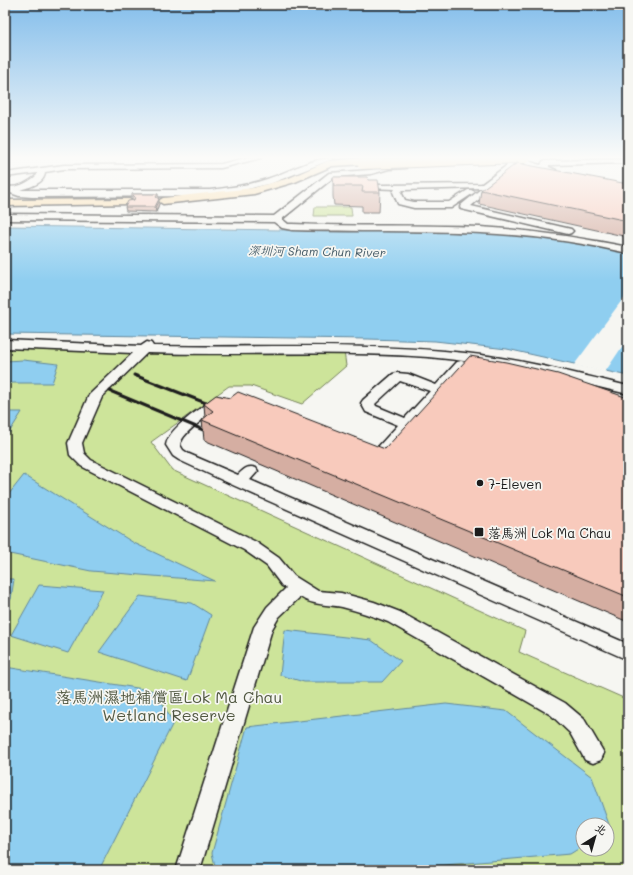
<svg xmlns="http://www.w3.org/2000/svg" width="633" height="875" font-family="Mali,'LXGW WenKai TC',sans-serif">
<rect width="100%" height="100%" fill="#f6f6f2"/>
<filter id="ink" filterUnits="userSpaceOnUse"><feTurbulence type="fractalNoise" baseFrequency=".025" numOctaves="2"/><feDisplacementMap in="SourceGraphic" scale="8" xChannelSelector="R" yChannelSelector="G"/><feConvolveMatrix kernelMatrix="1 2 1 2 8 2 1 2 1" color-interpolation-filters="sRGB"/></filter>
<g filter="url(#ink)">
<!-- green -->
<g fill="#cde49a" stroke="#74805b" fill-rule="evenodd">
<polygon points="315,207 351,207 352,216 314,216"/>
<path d="M5,344l339,7 2,15 -44,38 -51,-18h-22l-78,56 21,28 353,161 -6,21 109,48v170h-623zM583,825h24v24h-24z"/>
</g>
<!-- water -->
<g fill="#8fcef0" stroke="#61879b">
<polygon points="5,226 491,233 533,236 628,252 628,376 507,349 435,341 368,339 5,334"/>
<polygon points="23,360 58,364 52,383 5,383 5,361"/>
<polygon points="5,412 22,412 5,439"/>
<polygon points="24,475 134,543 215,581 91,571 5,553 5,499"/>
<polygon points="5,579 14,579 11,599 5,606"/>
<polygon points="39,585 103,590 68,653 11,635"/>
<polygon points="140,596 192,603 211,615 187,681 99,652"/>
<polygon points="285,630 371,640 401,661 382,682 304,682 280,675"/>
<polygon points="5,667 156,691 173,723 99,870 5,870"/>
<polygon points="446,704 506,711 592,777 611,830 607,832 607,825 583,825 583,846 570,854 387,870 216,870 212,853 247,727"/>
</g>
<!-- pier -->
<polygon fill="#f6f6f2" points="628,292 628,338 605,372 574,365"/>
<g fill="none" stroke-linecap="round" stroke-linejoin="round">
<!-- major-tunnel -->
<polyline stroke="#d5d5d2" stroke-width="10" stroke-dasharray="10 5" stroke-linecap="butt" points="125,210 158,210"/>
<!-- minor casing -->
<g stroke="#1c1c1c" stroke-width="3">
<g id="minor">
<path d="M245,158h16l-40,10 -157,1 -19,3c0,12 -16,15 -25,18h190c19,-2 39,-5 57,-11 22,-7 44,-21 68,-21l-63,25 -37,9 -25,4 -178,1 -13,-1 -14,-5v-5c12,3 23,-3 32,-11v-2l-32,4v-4l59,-8 157,-1z"/>
<path d="M515,158c11,0 17,5 26,7l2,-4h3l82,-2v4l-79,2v2l7,3 -4,2 -24,-5z"/>
<polygon points="507,159 513,159 514,161 513,169 501,177 500,182 471,206 571,229 573,231 571,233 568,234 461,209 460,207 461,205 482,188 403,190 401,192 405,200 414,202 449,202 468,190 471,190 475,192 451,208 414,208 398,204 393,192 395,189 367,188 364,188 359,182 363,180 369,184 381,185 482,184 506,166"/>
<path d="M403,164h3v4l-17,1 -18,5 -37,3 -52,42 6,5h4c63,3 126,0 188,3 50,3 99,10 148,20v6c-49,-11 -98,-18 -147,-20 -63,-3 -126,-1 -189,-3l-10,-2 -8,-6 -269,-2v-6l269,2 55,-43 41,-3 18,-5z"/>
<path d="M5,340l136,6 6,-4 4,1 2,3c104,2 208,-4 312,7 55,6 109,20 163,33v8c-66,-16 -132,-31 -200,-37 -93,-7 -187,-1 -281,-4l-45,44 -20,46 2,10 7,7 165,82 23,16 15,18 24,15 23,2 33,9 26,10 165,91 19,16 20,34 -3,7 -8,3 -8,-3 -15,-27 -19,-18 -163,-93c-15,-6 -30,-11 -46,-15 -15,-3 -28,-1 -42,-10l-21,20 -7,12 -72,241h-24l78,-243 13,-20 19,-19 -4,-2 -15,-20 -23,-16 -163,-84 -11,-11 -2,-12 21,-48 44,-42 -128,-5z"/>
<path d="M461,361l4,1 2,3 -2,3 -78,86 -5,2 -5,-2 -2,-3 2,-3 21,-23 -32,-13 -5,-9 2,-3 30,-26 4,-1 11,1 28,11 21,-23zM400,381l30,10 -25,27 -29,-12 -1,-2z"/>
<path d="M220,397l5,1 2,3 -2,3c-12,9 -43,27 -45,41l3,5 6,4 49,21c6,-6 10,-10 18,-7l2,3 -8,9 378,164v16l-393,-174 -56,-26 -6,-4 -7,-11c3,-18 35,-36 49,-47z"/>
</g>
</g>
<!-- major casing -->
<g stroke="#1c1c1c" stroke-width="3">
<g id="major">
<polygon points="362,158 385,158 387,160 382,163 332,166 295,182 254,194 163,204 158,201 163,198 253,188 289,178 328,161"/>
<polygon points="129,199 134,202 133,204 5,206 5,200"/>
</g>
</g>
<!-- minor -->
<use href="#minor" fill="#f6f6f2" fill-rule="evenodd"/>
<!-- major -->
<use href="#major" fill="#faddab" fill-rule="evenodd"/>
<!-- rail -->
<g stroke="#1c1c1c" stroke-width="3">
<polyline points="134,375 216,407"/>
<polyline points="110,391 213,434"/>
</g>
<!-- major-bridge casing -->
<g stroke="#1c1c1c" stroke-width="12" stroke-linecap="butt">
<polyline id="major-bridge" points="363,164 525,158"/>
</g>
<!-- major-bridge -->
<use href="#major-bridge" stroke="#faddab" stroke-width="10"/>
</g>
<!-- wall -->
<g fill="#d5aea2" stroke="#1c1c1c">
<polygon points="333,177 368,180 380,192 379,212 362,212 362,206 334,205 333,196"/>
<polygon points="628,184 628,237 479,204 481,190"/>
<polygon points="132,194 158,194 159,204 156,212 126,211 125,207 134,200 132,199"/>
<polygon points="204,404 385,449 626,539 626,541 628,542 628,622 204,440 202,420 205,418"/>
</g>
<!-- shaded-wall -->
<g fill="#ae8d84" stroke="#1c1c1c">
<polygon points="159,199 159,204 156,212 155,207"/>
<polygon points="628,519 628,539 626,539 622,552 625,524"/>
</g>
<!-- building -->
<g fill="#f8cabc" stroke="#1c1c1c">
<polygon points="517,163 628,184 628,221 481,190"/>
<polygon points="333,177 367,177 368,180 378,180 380,192 362,192 363,186 334,186"/>
<polygon points="132,194 158,194 156,197 159,199 155,207 125,207 128,201 134,200 135,197"/>
<polygon points="470,356 506,362 558,374 628,398 628,519 625,524 628,529 628,534 625,541 628,542 628,597 202,420 213,411 204,404 216,395 230,398 238,392 385,449"/>
</g>
</g>
<!-- sky -->
<linearGradient id="sky" x2="0" y2="1"><stop stop-color="#84beeb"/><stop offset="0.56" stop-color="#fbfbf9"/><stop offset="1" stop-color="#fbfbf9" stop-opacity="0"/></linearGradient>
<rect width="633" height="281" fill="url(#sky)"/>
<!-- markers -->
<g fill="#1c1c1c" stroke="#f6f6f2" stroke-width="1.5">
<circle cx="480" cy="483" r="4"/>
<rect x="474" y="527" width="10" height="10" rx="2"/>
</g>
<g text-anchor="middle" dominant-baseline="central" stroke-width="3.5" stroke-linejoin="round" paint-order="stroke">
<!-- far-water labels -->
<g font-size="12" font-style="italic" fill="#445a66" stroke="#f6f6f2">
<text transform="translate(317 251) rotate(1)">深圳河 Sham Chun River</text>
</g>
<!-- poi labels -->
<g font-size="13" fill="#1c1c1c" stroke="#f6f6f2" text-anchor="start">
<text x="488" y="483">7-Eleven</text>
<text x="488" y="532">落馬洲 Lok Ma Chau</text>
</g>
<!-- near-park labels -->
<g font-size="16" fill="#515842" stroke="#f6f6f2">
<text x="169" y="696">落馬洲濕地補償區Lok Ma Chau<tspan x="169" dy="18">Wetland Reserve</tspan></text>
</g>
</g>
<!-- margin -->
<rect width="633" height="875" fill="none" stroke="#f6f6f2" stroke-width="20"/>
<rect x="10" y="10" width="613" height="855" fill="none" stroke="#1c1c1c" stroke-width="1.5" filter="url(#ink)"/>
<!-- north arrow -->
<g transform="translate(595 837) rotate(37)"><circle r="19" fill="#f6f6f2" stroke="#9f9f9c"/>
<path d="M0-3L7 15L0 10L-7 15Z" fill="#1c1c1c"/>
<text y="-6" font-size="11" font-weight="bold" text-anchor="middle" fill="#1c1c1c">北</text>
</g>
</svg>
